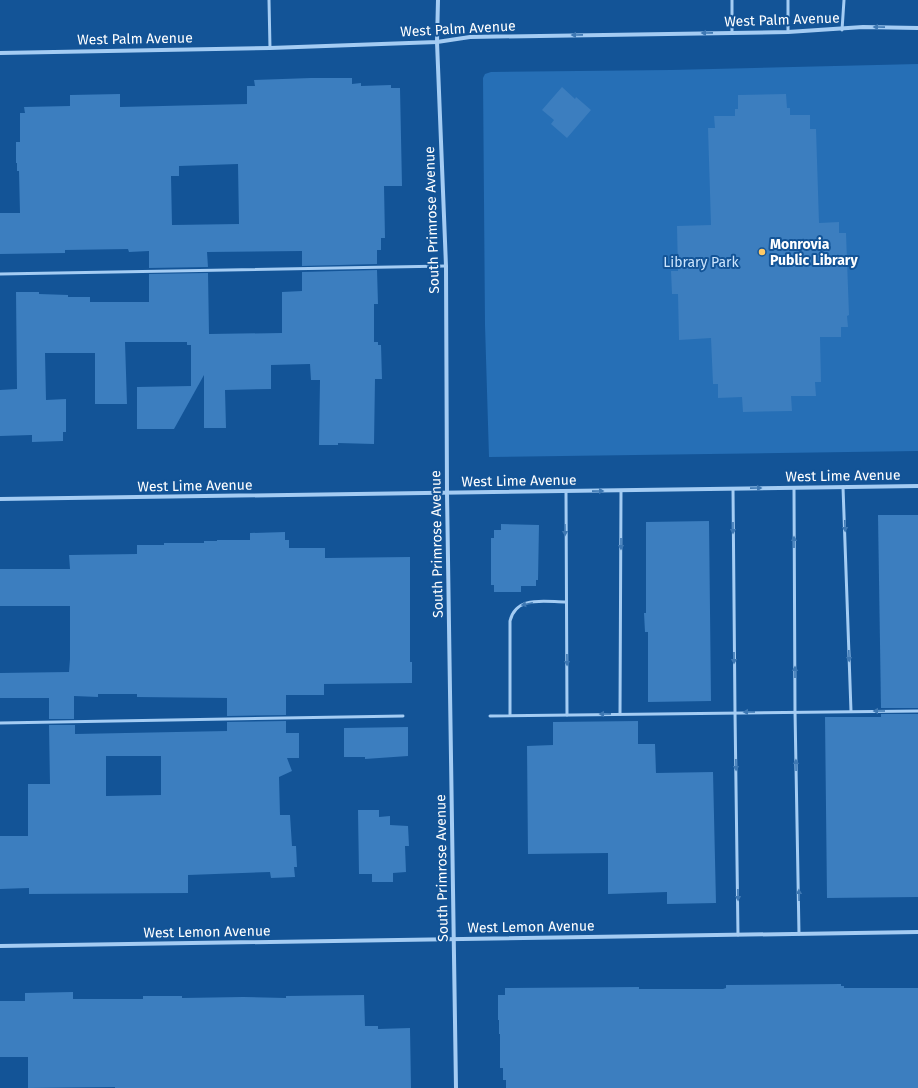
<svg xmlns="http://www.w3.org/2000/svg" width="918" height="1088" font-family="'Fira Sans',sans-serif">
<rect width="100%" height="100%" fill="#135497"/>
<!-- green -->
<polygon fill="#266fb6" points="918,64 918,451 489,457 485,325 483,78 485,74 491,72 671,70"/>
<!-- building -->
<g fill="#3c7ebf" fill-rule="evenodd">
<path d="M311,78h41v6l9,-1v3l30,-1v3h9l2,98h-18l1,52h-4v12h-4v14l-75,2v-15l-95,1 1,15 -59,1v-17l-20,1 -1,-3 -63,1v3l-65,1v-41h20l-1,-42h-2v-8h-1v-21h4v-29h5l-1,-6 46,-1v-11l50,-1v13l127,-3v-18h8l-1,-6zM238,164l1,60 -67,1 -1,-49h8v-10z"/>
<polygon points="562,87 575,99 576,97 591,110 567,138 551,124 554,120 542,110"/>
<polygon points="786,94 787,108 790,108 790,115 810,115 810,129 816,129 819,223 839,222 839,233 846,233 849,315 847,316 848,327 841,327 841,337 820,337 821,382 815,382 816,396 791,396 792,411 743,412 742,397 718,398 718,384 713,384 711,338 679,340 678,294 672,294 671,271 678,271 677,226 711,225 708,128 715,128 714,116 735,116 735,109 738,109 738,95"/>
<polygon points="377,270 378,304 374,304 374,342 378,342 378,345 381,345 382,379 375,379 374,444 338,443 338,445 319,445 320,380 311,380 310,364 271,365 271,389 225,390 226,428 204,428 204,375 174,429 137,429 137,387 191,386 191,345 187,345 187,342 125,342 127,404 95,404 95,353 45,353 46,400 66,399 66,432 63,432 63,441 32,442 32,435 0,436 0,390 17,389 16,292 39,292 39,294 68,295 68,297 90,297 90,302 149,302 149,274 208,273 209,334 282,333 282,292 302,291 302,272"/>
<polygon points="878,515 918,515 918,708 881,708"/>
<polygon points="709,521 711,701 648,702 648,632 645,632 644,613 646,613 646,522"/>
<polygon points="501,524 539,525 538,580 536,580 536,586 521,586 521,592 494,592 494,585 491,585 491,538 494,538 494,530 501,530"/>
<polygon points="285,532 285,540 289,540 289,548 325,548 325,558 410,557 410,662 412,662 412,683 324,684 324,695 286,695 286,715 227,716 227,698 137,697 137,694 98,694 98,697 74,696 74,719 49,719 49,698 0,698 0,673 69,672 70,659 70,606 0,606 0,569 70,569 69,555 137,554 137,545 164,545 164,543 204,543 204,541 217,541 217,540 250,540 250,533"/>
<polygon points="881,714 918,714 918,897 827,898 825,717 881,717"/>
<path d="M286,721v12h13v25h-12l5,13 -13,6 1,38h10l2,31h4l1,21h-3l1,10 -24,1 -1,-6 -82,3v18l-159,1v-6l-29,1v-53h28v-52h22l-1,-59h26v9l152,-3v-9zM106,756h55v39l-55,1z"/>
<polygon points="638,721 638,744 655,744 656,773 713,772 716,903 667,904 667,892 608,894 608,853 528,854 527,746 553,745 553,722"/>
<polygon points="408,727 408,756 365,759 365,757 344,757 344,728"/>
<polygon points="358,810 379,810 379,817 390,816 390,825 408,826 409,846 405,846 406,872 393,873 393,882 372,882 372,874 359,874"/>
<polygon points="841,984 841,986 844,986 844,988 918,988 918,1088 506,1088 506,1080 503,1080 503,1068 500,1068 500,1034 499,1034 499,1020 498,1020 498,995 505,995 505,988 639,987 639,989 723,989 726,988 726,985"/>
<polygon points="73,992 73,999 143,999 143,996 182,996 182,998 243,997 286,998 286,996 364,995 365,1026 378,1026 378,1029 410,1028 411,1088 115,1088 115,1087 28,1088 28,1057 0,1057 0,1001 25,1001 25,993"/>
</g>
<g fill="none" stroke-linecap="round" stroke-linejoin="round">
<!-- service -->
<g stroke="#a4ccf3" stroke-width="3">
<polyline points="269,0 270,48"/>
<polyline points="732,0 732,33"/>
<polyline points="788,0 788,32"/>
<polyline points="842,30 844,0"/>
<polyline points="0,274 446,266"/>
<polyline points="843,487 851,711"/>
<polyline points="794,488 795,711 799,934"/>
<polyline points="733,489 735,712 738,935"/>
<polyline points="566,491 567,715"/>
<polyline points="620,714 621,491"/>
<path d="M510,715v-94c6,-26 35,-19 56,-19"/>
<polyline points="490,716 918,711"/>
<polyline points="0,723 403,716"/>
</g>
<!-- minor -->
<g stroke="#a4ccf3" stroke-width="4">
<polyline points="438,0 437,42 446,266 447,493 456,1088"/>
<polyline points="0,53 270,48 437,42 470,37 788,32 863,27 918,28"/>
<polyline points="0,499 918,486"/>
<polyline points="0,946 918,932"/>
</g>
</g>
<!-- one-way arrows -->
<defs><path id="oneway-solid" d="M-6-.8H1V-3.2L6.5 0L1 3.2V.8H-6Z"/></defs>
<g fill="#3e78b3">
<use href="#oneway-solid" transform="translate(879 27) rotate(-179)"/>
<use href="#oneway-solid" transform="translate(707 33) rotate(179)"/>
<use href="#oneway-solid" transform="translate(577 35) rotate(179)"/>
<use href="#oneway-solid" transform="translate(756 488) rotate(-1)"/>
<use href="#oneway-solid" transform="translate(598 491) rotate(-1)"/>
<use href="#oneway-solid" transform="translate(845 526) rotate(88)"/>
<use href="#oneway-solid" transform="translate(733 528) rotate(90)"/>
<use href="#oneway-solid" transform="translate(565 530) rotate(89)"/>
<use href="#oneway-solid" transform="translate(794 542) rotate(-90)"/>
<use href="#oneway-solid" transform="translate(621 544) rotate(90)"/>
<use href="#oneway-solid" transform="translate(527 604) rotate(169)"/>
<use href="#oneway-solid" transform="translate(849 656) rotate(88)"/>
<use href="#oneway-solid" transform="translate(734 658) rotate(90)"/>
<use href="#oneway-solid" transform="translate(567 660) rotate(89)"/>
<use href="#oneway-solid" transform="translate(795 672) rotate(-90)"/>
<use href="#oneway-solid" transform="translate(879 711) rotate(180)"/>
<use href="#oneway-solid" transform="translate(749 712) rotate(179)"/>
<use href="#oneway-solid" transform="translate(605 714) rotate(179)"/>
<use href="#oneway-solid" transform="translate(736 765) rotate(89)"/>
<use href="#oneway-solid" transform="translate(796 765) rotate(-91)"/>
<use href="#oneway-solid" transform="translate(738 895) rotate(89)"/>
<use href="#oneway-solid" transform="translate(799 895) rotate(-91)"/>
</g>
<!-- markers -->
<circle fill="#ffca66" stroke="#135497" stroke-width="1.5" cx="762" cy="252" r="4"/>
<g text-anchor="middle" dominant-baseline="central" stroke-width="4" stroke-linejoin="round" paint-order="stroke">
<!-- street labels -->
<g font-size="14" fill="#fff" stroke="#135497">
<text transform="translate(782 20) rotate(-2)">West Palm Avenue</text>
<text transform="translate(458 29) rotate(-3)">West Palm Avenue</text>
<text transform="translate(135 39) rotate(-1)">West Palm Avenue</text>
<text transform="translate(432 220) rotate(-92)">South Primrose Avenue</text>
<text transform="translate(843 476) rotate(-1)">West Lime Avenue</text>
<text transform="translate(519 481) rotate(-1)">West Lime Avenue</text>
<text transform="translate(195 486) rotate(-1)">West Lime Avenue</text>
<text transform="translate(437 544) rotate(-91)">South Primrose Avenue</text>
<text transform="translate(442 868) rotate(-91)">South Primrose Avenue</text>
<text transform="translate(531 927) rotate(-1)">West Lemon Avenue</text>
<text transform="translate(207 932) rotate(-1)">West Lemon Avenue</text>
</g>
<!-- poi labels -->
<g font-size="14" font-weight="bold" fill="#fff" stroke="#135497" text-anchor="start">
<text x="770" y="244">Monrovia<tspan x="770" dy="16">Public Library</tspan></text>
</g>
<!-- park labels -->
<g font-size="14" fill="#cce5fd" stroke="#135497">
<text x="701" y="262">Library Park</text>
</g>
</g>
</svg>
